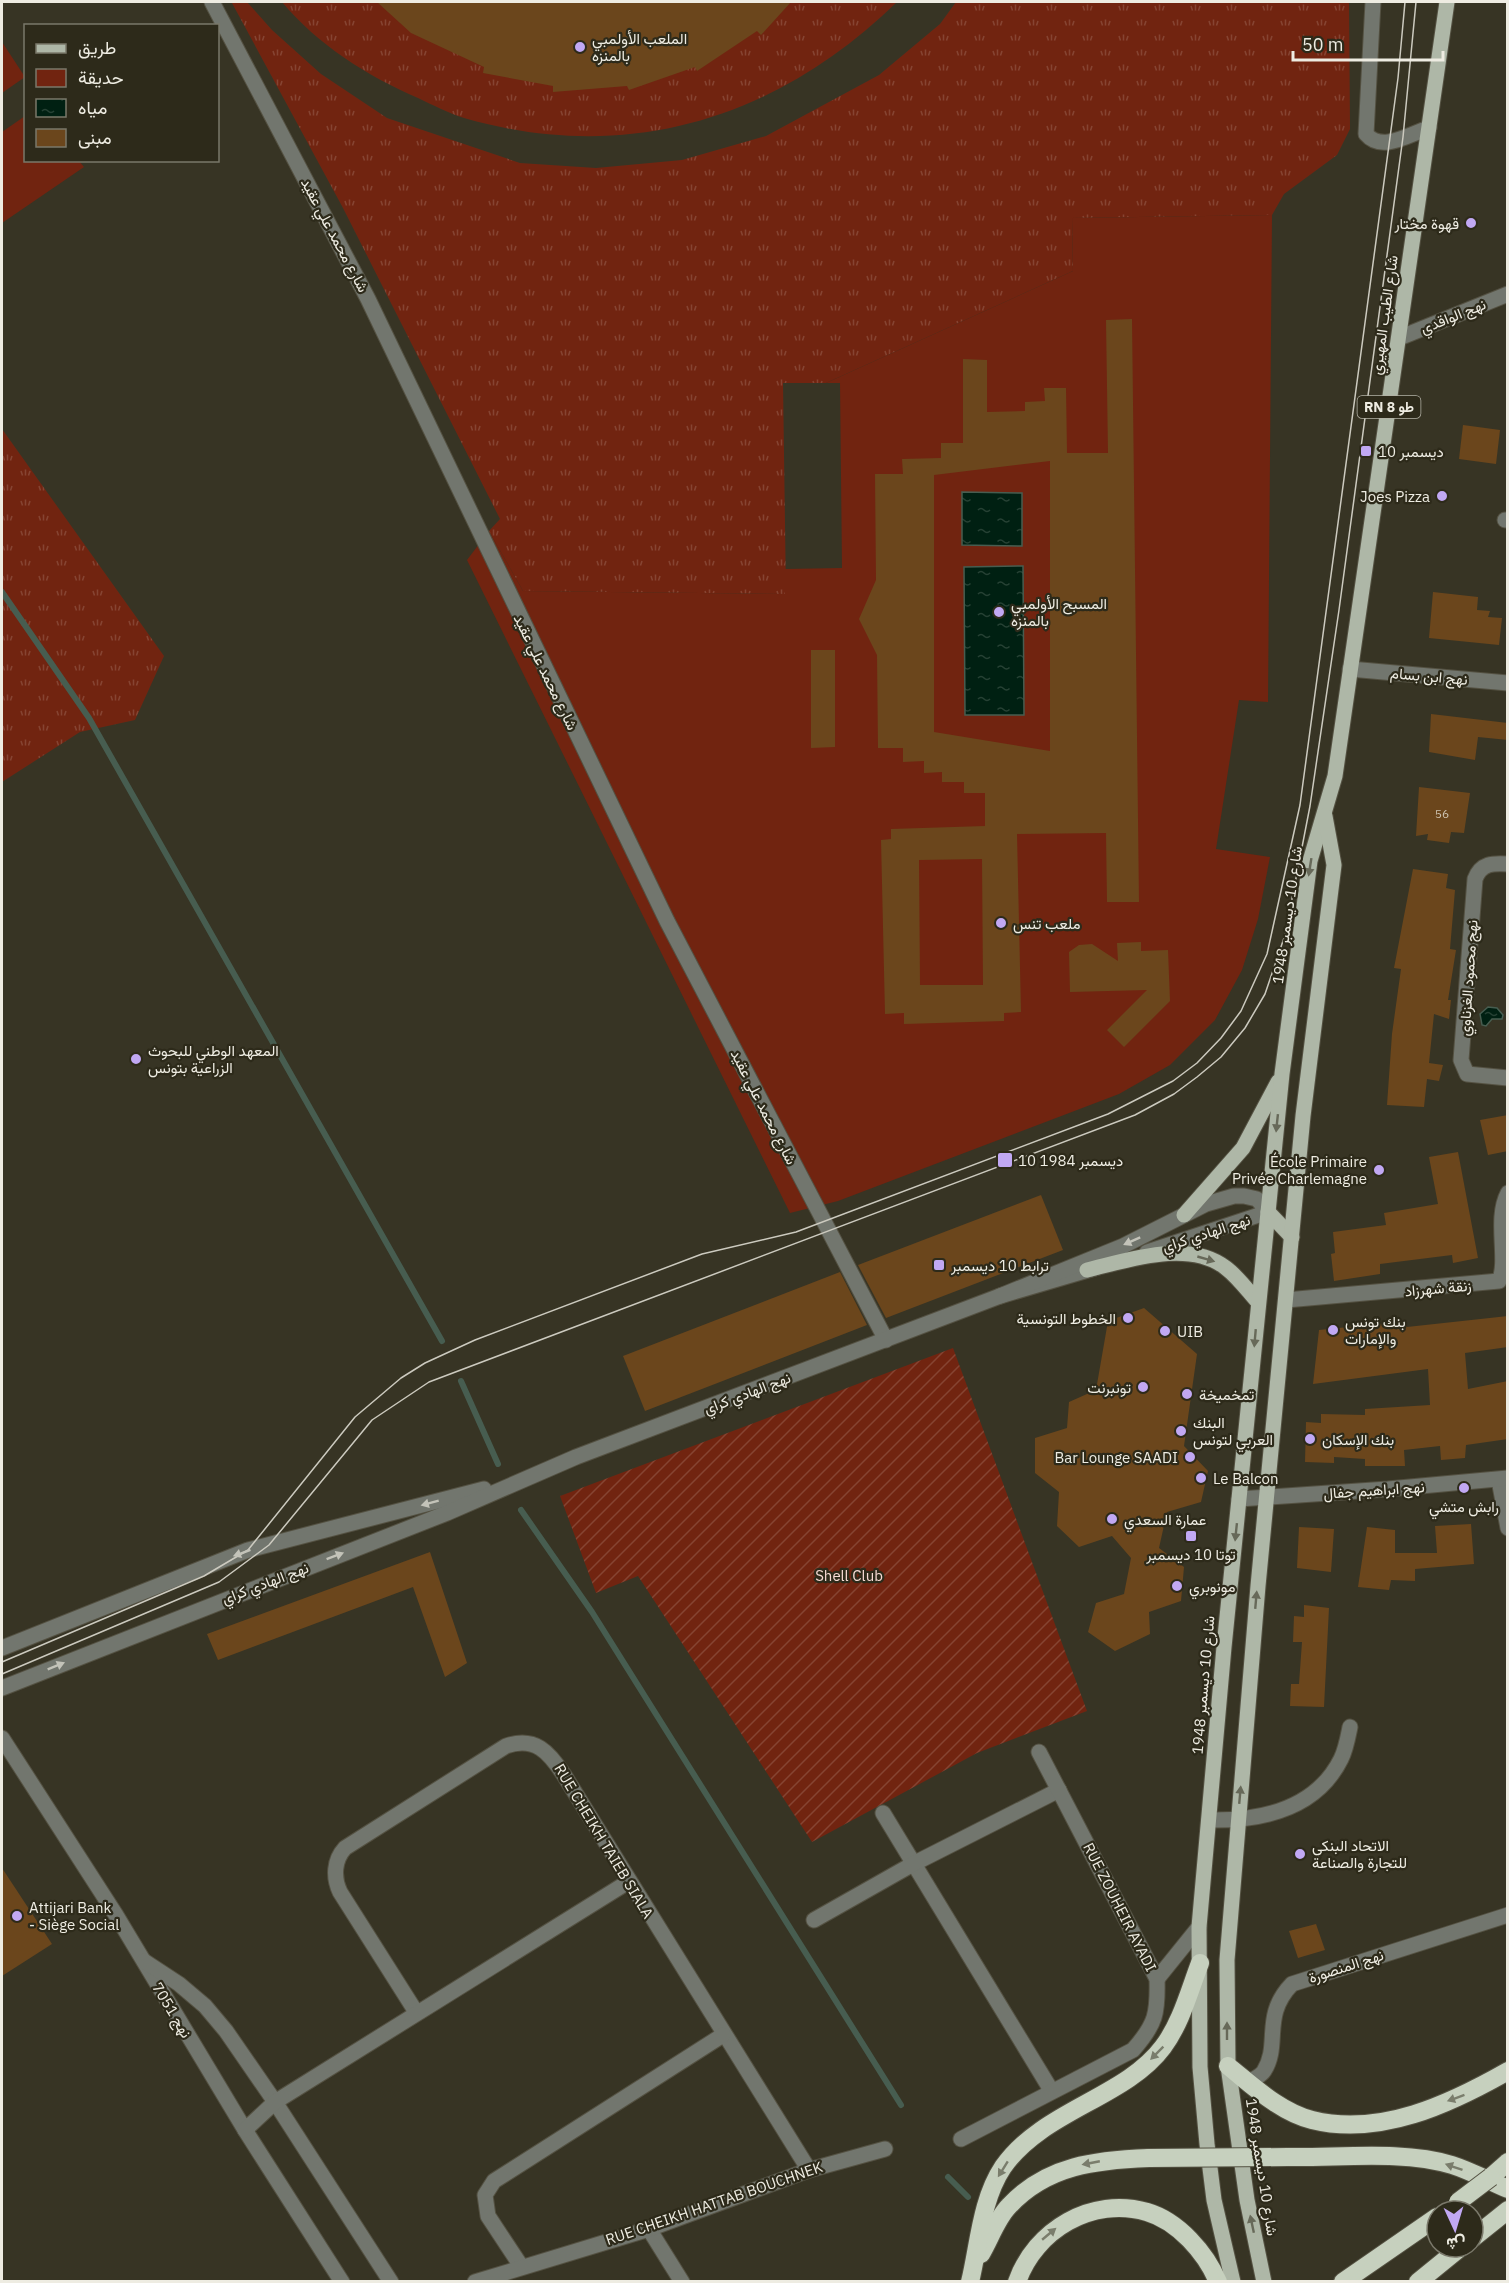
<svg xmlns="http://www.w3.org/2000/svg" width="1509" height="2283" font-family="'IBM Plex Sans',Vazirmatn,sans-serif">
<defs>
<pattern id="grass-tufts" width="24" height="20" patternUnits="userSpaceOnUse" patternTransform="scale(1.5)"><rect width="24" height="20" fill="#712410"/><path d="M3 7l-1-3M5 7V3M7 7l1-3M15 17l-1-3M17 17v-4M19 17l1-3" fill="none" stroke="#864432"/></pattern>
<pattern id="garden-furrows" width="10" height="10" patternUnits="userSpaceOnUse" patternTransform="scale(1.5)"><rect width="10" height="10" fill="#712410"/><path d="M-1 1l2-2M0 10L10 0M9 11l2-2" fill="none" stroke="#864432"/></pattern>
<pattern id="water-ripples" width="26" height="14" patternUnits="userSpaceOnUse" patternTransform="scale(1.5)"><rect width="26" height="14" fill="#002012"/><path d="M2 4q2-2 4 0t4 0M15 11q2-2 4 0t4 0" fill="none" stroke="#264134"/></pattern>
</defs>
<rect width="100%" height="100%" fill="#373424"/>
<!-- grass -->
<g fill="url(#grass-tufts)">
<polygon points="235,2 247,2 272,30 321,74 387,118 520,163 596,168 682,160 766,136 879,75 940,24 956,2 1349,2 1350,129 1337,155 1284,194 1272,215 1072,218 1073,271 826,383 783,383 786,594 523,591 489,531 500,519 343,208 232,3"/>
<path d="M282,2h615c-120,117 -270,163 -433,116 -16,-5 -31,-13 -46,-20 -51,-22 -101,-54 -136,-96z"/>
<polygon points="2,429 164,656 135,720 80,732 2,782"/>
</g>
<!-- park -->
<g fill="#712410">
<polygon points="2,42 25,77 2,93"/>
<polygon points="25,116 26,160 79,161 84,167 2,223 2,132"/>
<polygon points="1272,215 1268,702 1239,700 1216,849 1270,857 1258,919 1242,970 1215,1020 1170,1065 1119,1094 838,1201 790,1213 467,560 489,531 523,591 785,594 785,569 842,568 840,383 826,383 1073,271 1072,218"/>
</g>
<!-- garden -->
<polygon fill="url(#garden-furrows)" points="953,1348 1087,1711 977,1753 812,1842 638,1576 596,1593 560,1496"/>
<!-- water -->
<g fill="url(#water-ripples)" stroke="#475d50" stroke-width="1.5">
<polygon points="962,492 1022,493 1022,546 962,545"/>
<polygon points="1023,566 1024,715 965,715 964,567"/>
<polygon points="1488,1007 1497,1008 1503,1015 1502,1019 1492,1019 1486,1026 1482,1025 1480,1014"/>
</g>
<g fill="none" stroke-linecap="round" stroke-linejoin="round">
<!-- stream -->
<g stroke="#475d50" stroke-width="6">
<polyline points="2,592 89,718 442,1341"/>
<polyline points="461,1381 498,1464"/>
<polyline points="521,1510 592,1612 901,2105"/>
<polyline points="948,2177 968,2197"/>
</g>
</g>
<!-- building -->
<g fill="#6b461c" fill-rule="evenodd">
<polygon points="377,2 791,2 761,35 757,31 697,71 695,67 629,90 627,86 553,92 553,86 483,73 484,67 411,33"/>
<path d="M1132,319l7,583h-32l-1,-69 -89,1 4,178 -17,1v8l-100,3v-11l-19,1 -4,-174 10,-1v-10l94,-3v-33h-21v-11h-22v-10l-18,1v-12l-21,1v-14h-25l-1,-93 -18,-36 17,-39 -1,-106h28l-1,-15 39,-1v-15h22v-84l24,1v52l38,-1v-9l20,-1 -1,-13h22l1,65h41l-2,-133zM1050,461v290l-116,-19v-257zM982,859l1,126h-63l-1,-125z"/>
<polygon points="1463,425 1500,430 1496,464 1459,459"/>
<polygon points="1433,592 1478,597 1477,610 1490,611 1488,617 1502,618 1499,645 1429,638"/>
<polygon points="811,650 835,650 835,747 811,748"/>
<polygon points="1431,714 1508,723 1508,740 1478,737 1475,760 1429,752"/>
<polygon points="1419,787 1470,793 1464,833 1451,832 1449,843 1427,840 1428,834 1416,836"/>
<polygon points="1413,869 1448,874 1446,888 1455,890 1450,949 1456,950 1448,1000 1451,1000 1449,1019 1434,1014 1429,1063 1443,1065 1439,1081 1427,1079 1424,1107 1387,1105 1392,1034 1401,969 1394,968"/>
<polygon points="1141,942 1141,951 1168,950 1170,1001 1124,1047 1107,1030 1147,990 1070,992 1069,952 1079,945 1092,944 1118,961 1117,943"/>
<polygon points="1508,1115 1508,1151 1488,1155 1480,1120"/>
<polygon points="1458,1152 1478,1258 1453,1263 1452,1255 1380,1264 1380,1274 1334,1281 1331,1254 1335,1253 1333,1232 1386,1225 1384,1213 1438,1204 1429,1157"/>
<polygon points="1041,1195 1063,1250 886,1318 858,1265"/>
<polygon points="840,1272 867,1325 645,1411 623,1356"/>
<polygon points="1144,1308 1197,1354 1184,1446 1208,1471 1201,1502 1167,1512 1159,1548 1184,1567 1181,1601 1149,1612 1150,1634 1115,1651 1088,1632 1096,1603 1124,1594 1131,1558 1112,1536 1079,1547 1057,1526 1059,1492 1035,1473 1035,1438 1067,1428 1069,1402 1096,1390 1108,1321"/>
<polygon points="1508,1316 1508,1347 1465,1353 1468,1389 1508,1381 1508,1439 1466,1445 1465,1458 1441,1460 1440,1446 1404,1450 1405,1466 1365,1466 1365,1459 1334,1457 1334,1463 1305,1462 1306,1422 1321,1423 1321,1414 1365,1415 1365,1409 1430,1405 1428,1369 1313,1384 1319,1330 1407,1321 1407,1327"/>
<polygon points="1471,1524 1474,1564 1415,1569 1415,1581 1391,1580 1389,1590 1358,1587 1367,1527 1395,1530 1395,1553 1437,1553 1435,1526"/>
<polygon points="1299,1527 1334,1529 1331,1572 1297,1568"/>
<polygon points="430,1552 467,1663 445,1677 413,1587 218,1660 207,1634"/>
<polygon points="1304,1605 1329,1608 1324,1707 1290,1706 1291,1684 1299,1684 1302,1642 1293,1642 1294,1616 1304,1617"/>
<polygon points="2,1868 52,1944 2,1976"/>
<polygon points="1316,1924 1325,1950 1298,1958 1289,1931"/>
</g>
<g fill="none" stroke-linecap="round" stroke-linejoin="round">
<!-- minor casing -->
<g stroke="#545142" stroke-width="17">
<g id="minor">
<polyline points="212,2 368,299 667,921 886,1340"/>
<path d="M1373,2l-7,132c16,19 43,0 63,-6"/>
<polyline points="1399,338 1508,294"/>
<polyline points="1505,520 1508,520"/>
<polyline points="1350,669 1508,683"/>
<path d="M1508,864c-15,-1 -27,-1 -33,15l-14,181 6,14 41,4"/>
<polyline points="1000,1296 1098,1267"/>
<path d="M1286,1300l213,-19c10,-20 -5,-62 9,-88"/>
<polyline points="1499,1480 1508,1528"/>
<polyline points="1239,1499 1388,1489 1508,1478"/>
<polyline points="2,1648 248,1550 484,1489"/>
<polyline points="2,1688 447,1513 576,1457 1000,1296 1123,1246 1206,1204 1234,1196 1244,1196 1257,1199 1268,1212 1147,1252"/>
<polyline points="2,1738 116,1915 245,2130 342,2282"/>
<polyline points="883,1813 1051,2090"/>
<path d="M1209,1820c52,1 107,-11 132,-61 5,-10 7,-22 9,-32"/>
<polyline points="814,1920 913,1864 1059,1790"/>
<polyline points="144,1961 179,1984 205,2006 226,2031 275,2102 391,2282"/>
<polyline points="1157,1979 1199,1927"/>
<path d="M416,2012l-76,-120c-7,-15 -6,-32 5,-44l161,-102c29,-10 43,6 58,29l245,395"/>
<path d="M1249,2083c4,-4 12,-7 15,-12 17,-27 -3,-55 28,-87l216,-69"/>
<polyline points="245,2130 275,2102 628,1882"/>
<path d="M961,2139l172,-89c23,-26 25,-37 24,-71l-118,-227"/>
<polyline points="649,2229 682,2282"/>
<polyline points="521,2266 488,2216 485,2195 494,2181 723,2035"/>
<polyline points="475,2282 649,2229 809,2170 885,2149"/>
</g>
</g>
<!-- major casing -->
<g stroke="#545142" stroke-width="17">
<g id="major">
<polyline points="1268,1212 1292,1237"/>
<polyline points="1184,1215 1243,1148 1278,1082"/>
<path d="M1087,1270c42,-10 102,-31 139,-2 12,9 22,23 32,34"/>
<polyline points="1233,2282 1214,2200 1207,2144 1200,2067 1199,1927 1224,1647 1282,1074 1310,861 1335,776 1447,2"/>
<polyline points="1264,2282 1247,2200 1228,2066 1227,1960 1258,1586 1303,1116 1334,865 1325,816"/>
</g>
</g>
<!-- highway casing -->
<g stroke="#545142" stroke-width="20">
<g id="highway">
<path d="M1228,2066c25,20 52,46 84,54 68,17 138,-16 196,-49"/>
<path d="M1288,2157c51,1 115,-7 164,8 19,6 37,16 56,24"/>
<polyline points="1491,2177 1508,2162"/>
<polyline points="1473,2238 1508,2210"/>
<path d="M981,2254c9,-15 16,-36 28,-48 38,-41 88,-46 140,-48"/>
<path d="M970,2282c9,-37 11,-82 33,-115 40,-57 122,-69 160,-120 18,-24 26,-55 37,-84"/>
<path d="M1017,2282c18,-52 75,-86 130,-70 31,9 59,41 71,70"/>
<polyline points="1343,2282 1437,2217"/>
<polyline points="1418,2282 1461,2247"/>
</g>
</g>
<!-- minor -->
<use href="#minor" stroke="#72766e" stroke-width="15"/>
<!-- major -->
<use href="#major" stroke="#aeb7a7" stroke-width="15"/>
<!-- highway -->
<use href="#highway" stroke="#c6d0be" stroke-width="18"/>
<!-- tram -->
<g stroke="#cccabf" stroke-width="1.5">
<polyline points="2,1662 204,1576 248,1550 355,1417 401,1378 425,1363 475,1340 702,1254 796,1232 1108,1114 1173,1081 1197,1063 1221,1038 1241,1011 1267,954 1300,805 1398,78 1405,2"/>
<polyline points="2,1674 219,1582 269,1545 372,1420 429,1382 1135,1115 1174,1094 1197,1077 1221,1057 1245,1028 1265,994 1285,935 1310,806 1339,610 1403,137 1416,2"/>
</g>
<!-- highway-bridge casing -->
<g stroke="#545142" stroke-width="20" stroke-linecap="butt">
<g id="highway-bridge">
<polyline points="1149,2158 1288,2157"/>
<polyline points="1458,2202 1491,2177"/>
</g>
</g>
<!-- highway-bridge -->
<use href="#highway-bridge" stroke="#c6d0be" stroke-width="18"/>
</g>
<!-- one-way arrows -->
<defs><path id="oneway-solid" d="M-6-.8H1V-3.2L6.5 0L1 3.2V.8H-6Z" transform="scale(1.5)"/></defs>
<g fill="#676959">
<use href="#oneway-solid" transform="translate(1310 867) rotate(99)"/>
<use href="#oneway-solid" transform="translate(1277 1123) rotate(96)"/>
<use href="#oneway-solid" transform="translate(1206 1259) rotate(16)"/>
<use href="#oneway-solid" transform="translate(1255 1338) rotate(95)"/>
<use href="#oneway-solid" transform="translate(1236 1532) rotate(96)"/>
<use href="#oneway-solid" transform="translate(1256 1600) rotate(-85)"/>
<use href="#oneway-solid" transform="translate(1240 1795) rotate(-85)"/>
<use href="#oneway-solid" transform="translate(1227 2031) rotate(-90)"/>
<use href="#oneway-solid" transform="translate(1252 2224) rotate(-102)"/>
</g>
<g fill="#c3c3b9">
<use href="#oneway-solid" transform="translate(1132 1241) rotate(156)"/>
<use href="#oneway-solid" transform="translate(430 1503) rotate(165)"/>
<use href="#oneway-solid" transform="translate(242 1553) rotate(160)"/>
<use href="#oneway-solid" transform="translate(335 1556) rotate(-21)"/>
<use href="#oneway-solid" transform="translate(56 1666) rotate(-22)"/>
</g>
<g fill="#7a7d6c">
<use href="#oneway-solid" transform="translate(1157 2053) rotate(135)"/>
<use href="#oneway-solid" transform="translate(1456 2098) rotate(160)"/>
<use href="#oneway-solid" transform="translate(1091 2163) rotate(169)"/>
<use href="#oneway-solid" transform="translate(1454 2167) rotate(-161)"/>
<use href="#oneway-solid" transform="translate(1003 2169) rotate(122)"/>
<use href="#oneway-solid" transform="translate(1049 2234) rotate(-40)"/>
</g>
<!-- markers -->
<g fill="#c1a8f3" stroke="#2d2a1a" stroke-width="2">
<circle cx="580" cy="47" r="6"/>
<circle cx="1471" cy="223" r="6"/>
<rect x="1360" y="445" width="12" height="12" rx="3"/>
<circle cx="1442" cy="496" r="6"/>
<circle cx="999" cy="612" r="6"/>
<circle cx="1001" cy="923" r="6"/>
<circle cx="136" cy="1059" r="6"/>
<rect x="997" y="1152" width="16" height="16" rx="3"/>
<circle cx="1379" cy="1170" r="6"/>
<rect x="933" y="1259" width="12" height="12" rx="3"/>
<circle cx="1128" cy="1318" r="6"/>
<circle cx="1333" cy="1330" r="6"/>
<circle cx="1165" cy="1331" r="6"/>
<circle cx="1143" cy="1387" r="6"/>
<circle cx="1187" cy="1394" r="6"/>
<circle cx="1181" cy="1431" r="6"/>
<circle cx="1310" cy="1439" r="6"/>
<circle cx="1190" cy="1457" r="6"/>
<circle cx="1201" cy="1478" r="6"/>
<circle cx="1464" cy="1488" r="6"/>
<circle cx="1112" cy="1519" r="6"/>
<rect x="1185" y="1530" width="12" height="12" rx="3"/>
<circle cx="1177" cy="1586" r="6"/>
<circle cx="1300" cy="1854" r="6"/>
<circle cx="17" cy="1916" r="6"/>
</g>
<g text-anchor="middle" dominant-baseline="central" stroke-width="4.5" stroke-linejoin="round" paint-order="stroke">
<!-- number labels -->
<g font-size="12" fill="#cdc2b0">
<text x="1442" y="813">56</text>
</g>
<!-- shield labels -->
<rect fill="#2d2a1a" stroke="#b4b2a6" stroke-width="1.5" x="1357.5" y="396" width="63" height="22" rx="4.5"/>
<g font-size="14" font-weight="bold" fill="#eeece2">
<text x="1389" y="407">RN 8 طو</text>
</g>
<!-- poi labels -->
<g font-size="15" fill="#eeece2" stroke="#2d2a1a" text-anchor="start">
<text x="592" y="38">الملعب الأولمبي<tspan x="592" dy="17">بالمنزه</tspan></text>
<text x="1459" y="223" text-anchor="end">قهوة مختار</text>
<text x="1378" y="451">10 ديسمبر</text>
<text x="1430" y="496" text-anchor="end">Joes Pizza</text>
<text x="1011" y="603">المسبح الأولمبي<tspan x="1011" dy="17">بالمنزه</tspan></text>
<text x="1013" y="923">ملعب تنس</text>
<text x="148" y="1050">المعهد الوطني للبحوث<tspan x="148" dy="17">الزراعية بتونس</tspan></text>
<text x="1018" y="1160">10 ديسمبر 1984</text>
<text x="1367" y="1161" text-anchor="end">École Primaire<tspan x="1367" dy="17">Privée Charlemagne</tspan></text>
<text x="951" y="1265">ترابط 10 ديسمبر</text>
<text x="1116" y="1318" text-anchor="end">الخطوط التونسية</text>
<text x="1345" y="1321">بنك تونس<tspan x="1345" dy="17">والإمارات</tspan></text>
<text x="1177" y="1331">UIB</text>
<text x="1131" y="1387" text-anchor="end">تونبرنت</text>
<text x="1199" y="1394">تمخميخة</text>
<text x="1193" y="1422">البنك<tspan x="1193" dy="17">العربي لتونس</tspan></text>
<text x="1322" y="1439">بنك الإسكان</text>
<text x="1178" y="1457" text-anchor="end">Bar Lounge SAADI</text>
<text x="1213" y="1478">Le Balcon</text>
<text x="1464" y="1506" text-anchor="middle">رابش متشي</text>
<text x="1124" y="1519">عمارة السعدي</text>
<text x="1191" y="1554" text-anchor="middle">توتا 10 ديسمبر</text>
<text x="1189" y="1586">مونوبري</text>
<text x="1312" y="1845">الاتحاد البنكي<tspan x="1312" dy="17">للتجارة والصناعة</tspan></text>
<text x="29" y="1907">Attijari Bank<tspan x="29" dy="17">- Siège Social</tspan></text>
</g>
<!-- street labels -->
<g font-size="15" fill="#eeece2" stroke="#2d2a1a">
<text transform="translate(335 235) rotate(62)">شارع محمد علي عقيد</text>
<text transform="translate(1384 315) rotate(-82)">شارع الطيب المهيري</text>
<text transform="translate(1453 316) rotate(-22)">نهج الواقدي</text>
<text transform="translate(546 672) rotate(64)">شارع محمد علي عقيد</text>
<text transform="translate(1429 676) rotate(5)">نهج ابن بسام</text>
<text transform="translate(1287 915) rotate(-82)">شارع 10 ديسمبر 1948</text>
<text transform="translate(1468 978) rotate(-86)">نهج محمود الغزناوي</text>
<text transform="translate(764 1107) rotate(63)">شارع محمد علي عقيد</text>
<text transform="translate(1206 1233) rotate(-18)">نهج الهادي كراي</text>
<text transform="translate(1438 1288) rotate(-5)">زنقة شهرزاد</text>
<text transform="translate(747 1393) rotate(-21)">نهج الهادي كراي</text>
<text transform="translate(1374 1490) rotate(-4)">نهج ابراهيم جفال</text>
<text transform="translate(265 1583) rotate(-21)">نهج الهادي كراي</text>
<text transform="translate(1203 1685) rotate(-85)">شارع 10 ديسمبر 1948</text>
<text transform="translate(604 1841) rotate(59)">RUE CHEIKH TAIEB SIALA</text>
<text transform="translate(1120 1907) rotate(63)">RUE ZOUHEIR AYADI</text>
<text transform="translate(1346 1966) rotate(-18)">نهج المنصورة</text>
<text transform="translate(172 2010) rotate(59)">نهج 7051</text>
<text transform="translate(1262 2167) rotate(81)">شارع 10 ديسمبر 1948</text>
<text transform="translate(714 2203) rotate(-19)">RUE CHEIKH HATTAB BOUCHNEK</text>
</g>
<!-- park labels -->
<g font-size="15" fill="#f6dbd4" stroke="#2d2a1a">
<text x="849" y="1575">Shell Club</text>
</g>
</g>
<!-- border -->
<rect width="1509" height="2283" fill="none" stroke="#eeece2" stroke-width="6"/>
<!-- legend -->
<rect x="24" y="24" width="195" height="138" fill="#2d2a1a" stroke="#7a786a" stroke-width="1.5"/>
<rect x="36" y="44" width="30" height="9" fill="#aeb7a7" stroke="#7a786a" stroke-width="1.5"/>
<text x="78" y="54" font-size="18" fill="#eeece2">طريق</text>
<rect x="36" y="69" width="30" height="18" fill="#712410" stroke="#7a786a" stroke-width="1.5"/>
<text x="78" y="84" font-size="18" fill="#eeece2">حديقة</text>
<rect x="36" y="99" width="30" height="18" fill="url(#water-ripples)" stroke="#7a786a" stroke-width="1.5"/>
<text x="78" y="114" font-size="18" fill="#eeece2">مياه</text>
<rect x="36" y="129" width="30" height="18" fill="#6b461c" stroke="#7a786a" stroke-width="1.5"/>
<text x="78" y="144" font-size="18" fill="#eeece2">مبنى</text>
<!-- north arrow -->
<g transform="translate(1455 2229) rotate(176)"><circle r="28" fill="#2d2a1a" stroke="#7a786a" stroke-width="1.5"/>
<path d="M0-4.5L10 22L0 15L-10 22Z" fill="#c1a8f3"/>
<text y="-9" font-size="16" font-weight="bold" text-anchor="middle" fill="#eeece2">ش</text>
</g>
<!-- scale -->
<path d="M1293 51v9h150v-9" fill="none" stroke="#eeece2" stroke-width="3"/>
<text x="1302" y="51" font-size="18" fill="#eeece2" stroke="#2d2a1a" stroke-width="4.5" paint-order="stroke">50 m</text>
</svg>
